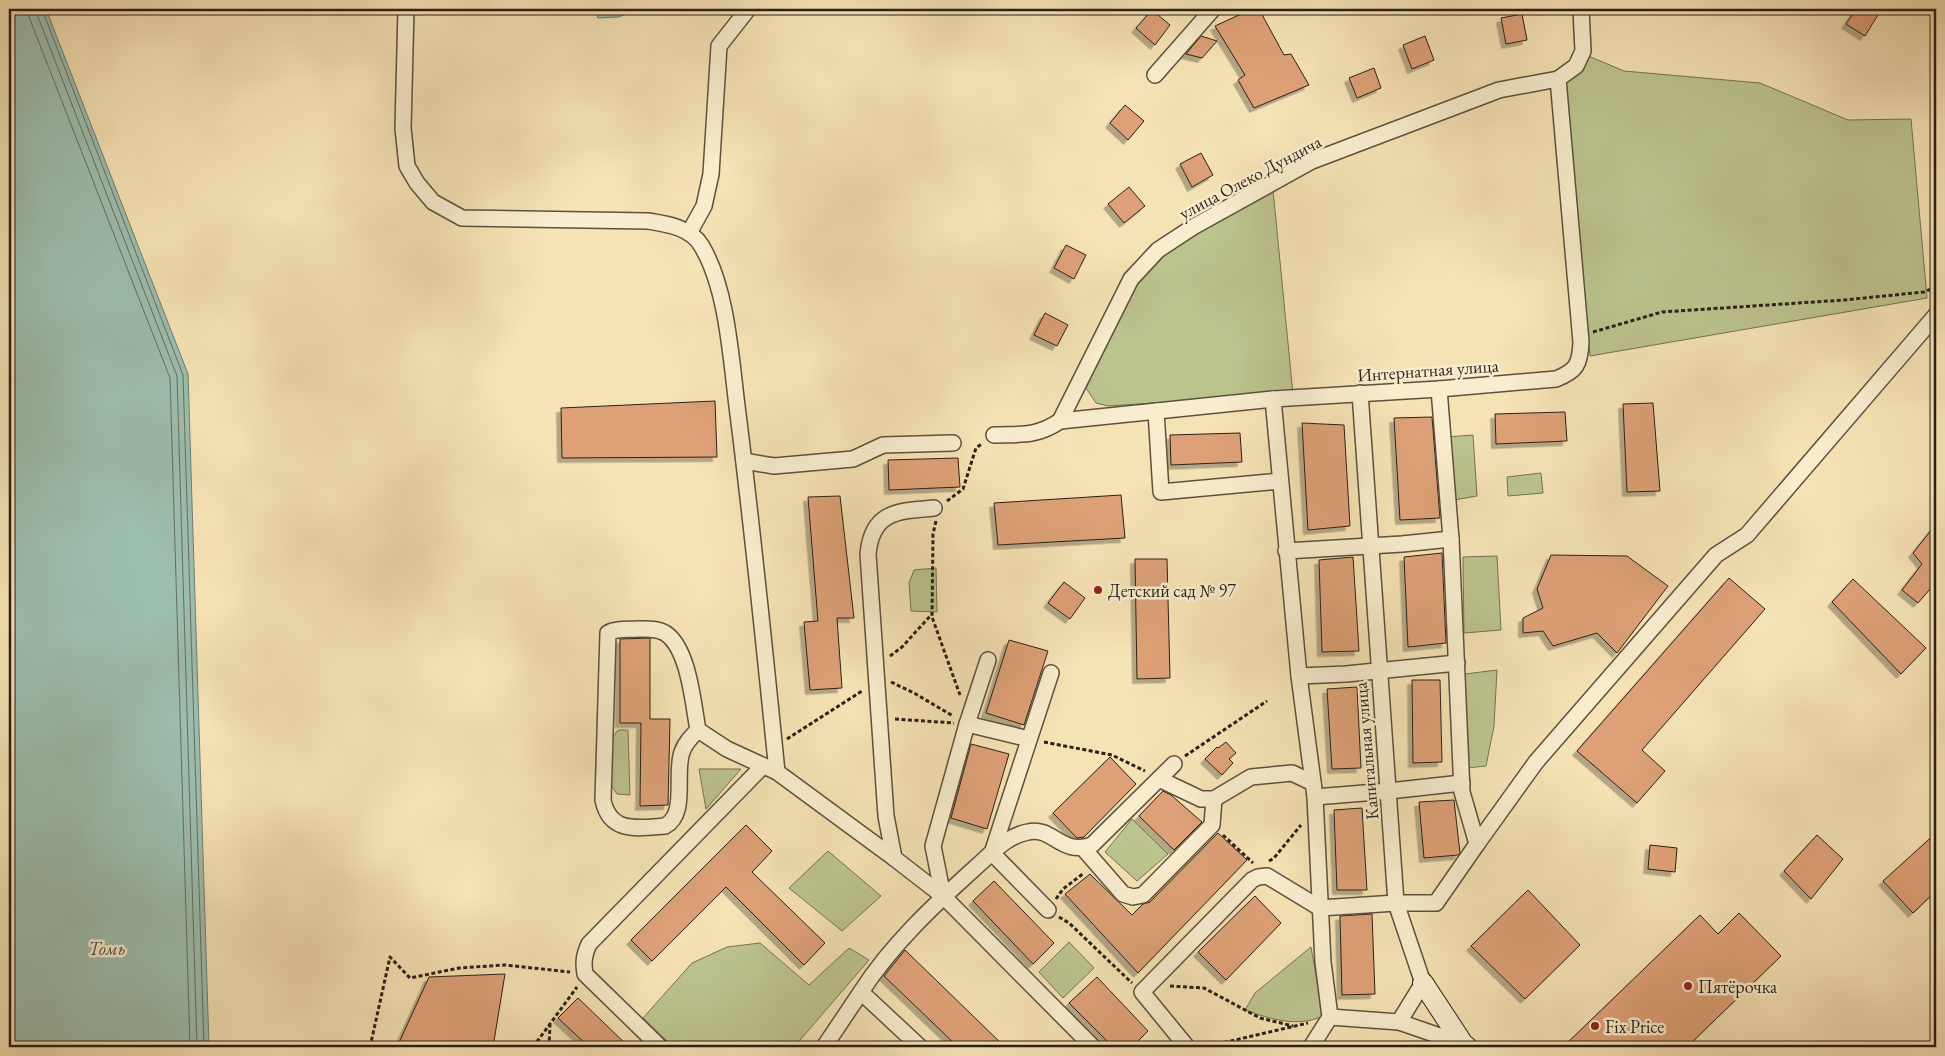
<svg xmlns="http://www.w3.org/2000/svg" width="1945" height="1056" font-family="'EB Garamond',serif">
<defs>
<filter id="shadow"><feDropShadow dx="-4.5" dy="4.5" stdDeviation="0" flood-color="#0004"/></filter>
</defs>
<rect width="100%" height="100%" fill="#f6e3b5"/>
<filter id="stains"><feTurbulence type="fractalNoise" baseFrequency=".004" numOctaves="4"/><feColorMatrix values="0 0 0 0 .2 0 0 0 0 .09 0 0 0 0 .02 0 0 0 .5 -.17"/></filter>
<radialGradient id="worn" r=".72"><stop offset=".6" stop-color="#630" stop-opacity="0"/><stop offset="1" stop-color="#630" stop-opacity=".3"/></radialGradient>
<!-- green -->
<g fill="#bcc48e" stroke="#747253">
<polygon points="1586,55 1624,71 1760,83 1848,120 1911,119 1927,298 1590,356 1563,83"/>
<polygon points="1273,190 1293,394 1108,406 1096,403 1086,388 1089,380 1139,276 1162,249"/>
<polygon points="1473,435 1477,496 1454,500 1447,437"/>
<polygon points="1541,473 1543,493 1508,496 1507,477"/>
<polygon points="1497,556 1501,630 1464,633 1463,557"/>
<polygon points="936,568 937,612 911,611 909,583 914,570"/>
<polygon points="1497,670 1494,726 1486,766 1467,768 1465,674"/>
<path d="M618,730h10l2,65 -13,-1c-3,-5 -7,-9 -8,-14 -3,-16 -2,-37 9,-50z"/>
<polygon points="699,769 741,769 706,809"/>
<polygon points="1132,819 1168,854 1137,881 1105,852"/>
<polygon points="828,851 881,896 842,931 789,888"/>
<polygon points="1069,942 1094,968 1063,998 1039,972"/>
<polygon points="760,943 809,985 849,948 869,960 794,1047 673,1047 643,1018 692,963 727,947"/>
<path d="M1311,947l12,69c-26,12 -52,3 -78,-6l10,-17z"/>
</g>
<!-- water -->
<g fill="#9dbeaf" stroke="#6f7e73">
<polygon points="9,9 46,9 188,374 209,1047 9,1047"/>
<polygon points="595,9 638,9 619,17 598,18"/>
</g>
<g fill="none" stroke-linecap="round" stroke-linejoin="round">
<!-- shore -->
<g stroke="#646e64" stroke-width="1">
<polyline points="28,9 29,17 170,378 190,1047"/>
<polyline points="35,9 177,376 197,1047"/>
<polyline points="42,9 183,375 204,1047"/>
</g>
</g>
<!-- building -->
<g fill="#dea177" stroke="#2b1f18" filter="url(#shadow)">
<polygon points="1252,9 1259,9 1284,55 1291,54 1309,85 1254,108 1238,80 1245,75 1215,26"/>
<polygon points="1856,9 1869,9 1878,15 1865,36 1846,24"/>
<polygon points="1152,10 1170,25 1155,45 1136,28"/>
<polygon points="1522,14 1527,40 1506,44 1501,18"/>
<polygon points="1201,36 1217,41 1202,58 1186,54"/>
<polygon points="1425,36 1434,60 1412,69 1403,45"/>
<polygon points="1374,68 1381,88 1357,98 1349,78"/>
<polygon points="1125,105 1144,121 1128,140 1110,123"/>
<polygon points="1201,153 1213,175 1192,187 1180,164"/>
<polygon points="1129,187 1145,206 1124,223 1108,204"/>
<polygon points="1066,245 1086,255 1074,279 1054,268"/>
<polygon points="1045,313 1068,325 1057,346 1034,335"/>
<polygon points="715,401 717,457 562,458 561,408"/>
<polygon points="1653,403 1660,491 1627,492 1623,404"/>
<polygon points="1565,412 1567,441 1496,444 1495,414"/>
<polygon points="1432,417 1440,518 1400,520 1394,418"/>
<polygon points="1302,423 1344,425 1350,526 1308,530"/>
<polygon points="1240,433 1242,462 1171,465 1170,435"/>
<polygon points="958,458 960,487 889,490 888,460"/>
<polygon points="1121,495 1125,538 998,545 994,503"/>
<polygon points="840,496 854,618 837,618 842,688 810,690 804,622 818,621 808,497"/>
<polygon points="1936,524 1936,582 1918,603 1902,590 1922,564 1913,553"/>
<polygon points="1442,553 1446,643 1408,647 1404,557"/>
<polygon points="1551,555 1627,556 1668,586 1617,653 1597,633 1553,646 1543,631 1523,633 1523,618 1543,608 1537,589"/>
<polygon points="1353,557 1359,651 1322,652 1319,560"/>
<polygon points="1135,559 1167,559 1170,678 1137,679"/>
<polygon points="1729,578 1765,609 1642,750 1665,771 1637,803 1577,751"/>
<polygon points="1853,579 1926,648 1901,674 1832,602"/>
<polygon points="1064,582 1085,598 1070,619 1048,603"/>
<polygon points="650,638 650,719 670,719 668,805 640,806 641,723 620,723 620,639"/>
<polygon points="1009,640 1048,651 1024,725 986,713"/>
<polygon points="1412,680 1440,680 1442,762 1413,763"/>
<polygon points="1357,687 1361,768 1332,769 1327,689"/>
<polygon points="1226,742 1236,753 1229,759 1233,763 1222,775 1205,759 1217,747 1218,748"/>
<polygon points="971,744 1009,754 987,829 951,818"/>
<polygon points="1110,757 1136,784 1084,837 1077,838 1053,813"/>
<polygon points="1163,791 1171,795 1202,822 1174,850 1139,816"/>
<polygon points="1454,800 1460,853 1458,855 1424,858 1419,802"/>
<polygon points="1362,808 1367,890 1337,890 1334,810"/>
<polygon points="746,825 772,851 752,872 825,943 804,965 726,887 652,961 631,940"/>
<polygon points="1218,833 1247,860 1138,973 1065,894 1090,874 1132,915 1143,904 1150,902"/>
<polygon points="1936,833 1936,891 1913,913 1883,881"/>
<polygon points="1817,835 1843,859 1811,899 1784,871"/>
<polygon points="1650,845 1677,848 1675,872 1648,869"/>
<polygon points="994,881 1054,943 1033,964 973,901"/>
<polygon points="1528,890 1580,945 1525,999 1471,946"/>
<polygon points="1255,896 1281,923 1226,980 1198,952"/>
<polygon points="1739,913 1781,956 1687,1047 1563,1047 1700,915 1718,934"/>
<polygon points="1372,914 1375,994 1342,995 1340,916"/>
<polygon points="905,950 1005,1047 958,1047 884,976"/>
<polygon points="505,974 493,1047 397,1047 429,977"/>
<polygon points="1097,977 1148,1031 1132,1047 1113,1047 1069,1003"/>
<polygon points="578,998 629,1047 589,1047 558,1018"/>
</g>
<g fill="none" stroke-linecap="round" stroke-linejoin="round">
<!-- street casing -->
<g stroke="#5e503f" stroke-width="18">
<g id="street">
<path d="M406,9l-3,119 4,38 10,17 16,19 29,16 186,3c18,3 42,6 53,24 27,44 30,117 37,169 15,119 27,238 39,358"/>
<polyline points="1155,75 1213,9"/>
<polyline points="689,233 704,206 711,174 719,46 748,9"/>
<polyline points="1360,393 1396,903 1423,983 1399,1022 1463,1044 1461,1046"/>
<polyline points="1273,399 1299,676 1315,797 1323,962 1330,1017 1311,1047"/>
<polyline points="1156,411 1161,492 1280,481"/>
<polyline points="1060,421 1131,279 1158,250 1193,227 1312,161 1499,90 1558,79 1576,66 1583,51 1581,9"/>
<path d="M994,435c27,-1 42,2 66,-14l213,-22 166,-10 117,-10c20,-8 24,-14 25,-37l-23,-263"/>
<polyline points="744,461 774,466 853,459 883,445 953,443"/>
<polyline points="1286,551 1402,544 1451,539"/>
<polyline points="1299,676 1346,674 1457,663"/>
<polyline points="967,724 988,660"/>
<path d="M698,730c-6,6 -13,13 -16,22 -8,22 6,62 -17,74 -27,2 -55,8 -62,-26l5,-167c8,-5 21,-3 30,-4 9,0 19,-1 27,4 24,15 28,71 33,97l29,19 50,23 117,86 49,38 150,151"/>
<polyline points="1159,779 1201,799 1214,799 1251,777 1292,773 1313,783"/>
<polyline points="1315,797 1389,791 1462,783"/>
<polyline points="1477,844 1536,762 1716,555 1747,535 1936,315"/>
<polyline points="1083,848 1123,894 1133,897 1143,895 1212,825 1214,799"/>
<path d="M894,858l-8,-42 -18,-262c4,-43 30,-43 66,-46"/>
<polyline points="943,896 933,846 967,724 1029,739"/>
<polyline points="1048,910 992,853 1051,673"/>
<polyline points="1330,1017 1399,1022"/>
<path d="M660,1047l-75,-73c-2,-12 -1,-19 4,-30l174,-178"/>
<polyline points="824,1047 861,992"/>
<path d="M920,1047l-59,-55c30,-47 73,-87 114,-124 16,-14 31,-32 53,-36 25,-6 32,24 64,13l82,-81"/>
<polyline points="1187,1047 1142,992 1252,880 1258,877 1267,876 1320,908 1396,903 1436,903 1477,844 1462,792 1451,539 1439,389"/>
</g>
</g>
<!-- secondary casing -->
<g stroke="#2b1f18" stroke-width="22">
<polyline id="secondary" points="1423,983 1463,1044 1467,1047"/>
</g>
<!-- path -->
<g stroke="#2b1f18" stroke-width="3" stroke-dasharray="4 2.5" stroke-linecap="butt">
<polyline points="1593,332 1662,312 1844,300 1924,292 1936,287"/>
<polyline points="947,501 963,489 976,448 983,443"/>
<polyline points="936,521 933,534 932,617 960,695"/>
<polyline points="890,656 902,647 932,614"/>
<polyline points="891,682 914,693 953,716"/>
<polyline points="895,719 954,723"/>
<polyline points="787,739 862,691"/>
<polyline points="1044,742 1112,755 1145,771"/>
<polyline points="1185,756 1267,701"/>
<polyline points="1223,835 1253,863"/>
<polyline points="1269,861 1274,858 1301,825"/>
<polyline points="1056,899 1063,889 1084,873"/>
<polyline points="1059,917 1069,923 1132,983"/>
<polyline points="1170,986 1204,988 1260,1018 1293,1026"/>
<polyline points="370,1047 390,957 410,978 459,968 505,965 570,972"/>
<polyline points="533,1047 577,987"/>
<polyline points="549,1047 550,1025"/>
<polyline points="1205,1047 1308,1023"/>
</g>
<!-- street -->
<use href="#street" stroke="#f9edcf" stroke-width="15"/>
<!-- secondary -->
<use href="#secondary" stroke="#f9edcf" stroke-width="20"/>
</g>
<!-- markers -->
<g fill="#8f2418" stroke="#f9edcf" stroke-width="2">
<circle cx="1098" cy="590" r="5"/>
<circle cx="1688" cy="986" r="5"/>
<circle cx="1595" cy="1026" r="5"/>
</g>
<g text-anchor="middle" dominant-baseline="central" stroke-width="5" stroke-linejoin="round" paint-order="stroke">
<!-- street labels -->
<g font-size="18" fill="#2b1f18" stroke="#f9edcf">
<text transform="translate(1250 177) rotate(-28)">улица Олеко Дундича</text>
<text transform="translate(1428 370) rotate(-4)">Интернатная улица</text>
<text transform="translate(1366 751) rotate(-95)">Капитальная улица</text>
</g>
<!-- poi labels -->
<g font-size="18" fill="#2b1f18" stroke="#f9edcf" text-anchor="start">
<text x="1108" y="590">Детский сад № 97</text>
<text x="1698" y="986">Пятёрочка</text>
<text x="1605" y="1026">Fix Price</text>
</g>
<!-- water labels -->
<g font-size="19" font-style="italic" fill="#4d4f45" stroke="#f9edcf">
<text x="107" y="948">Томь</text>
</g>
</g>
<!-- margin -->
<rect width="1945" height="1056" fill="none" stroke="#f6e3b5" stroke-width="30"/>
<rect x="10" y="10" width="1925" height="1036" fill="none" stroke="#2b1f18" stroke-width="2.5"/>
<rect x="15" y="15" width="1915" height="1026" fill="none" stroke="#2b1f18"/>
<rect width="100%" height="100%" filter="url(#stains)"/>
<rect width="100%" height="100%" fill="url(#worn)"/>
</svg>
